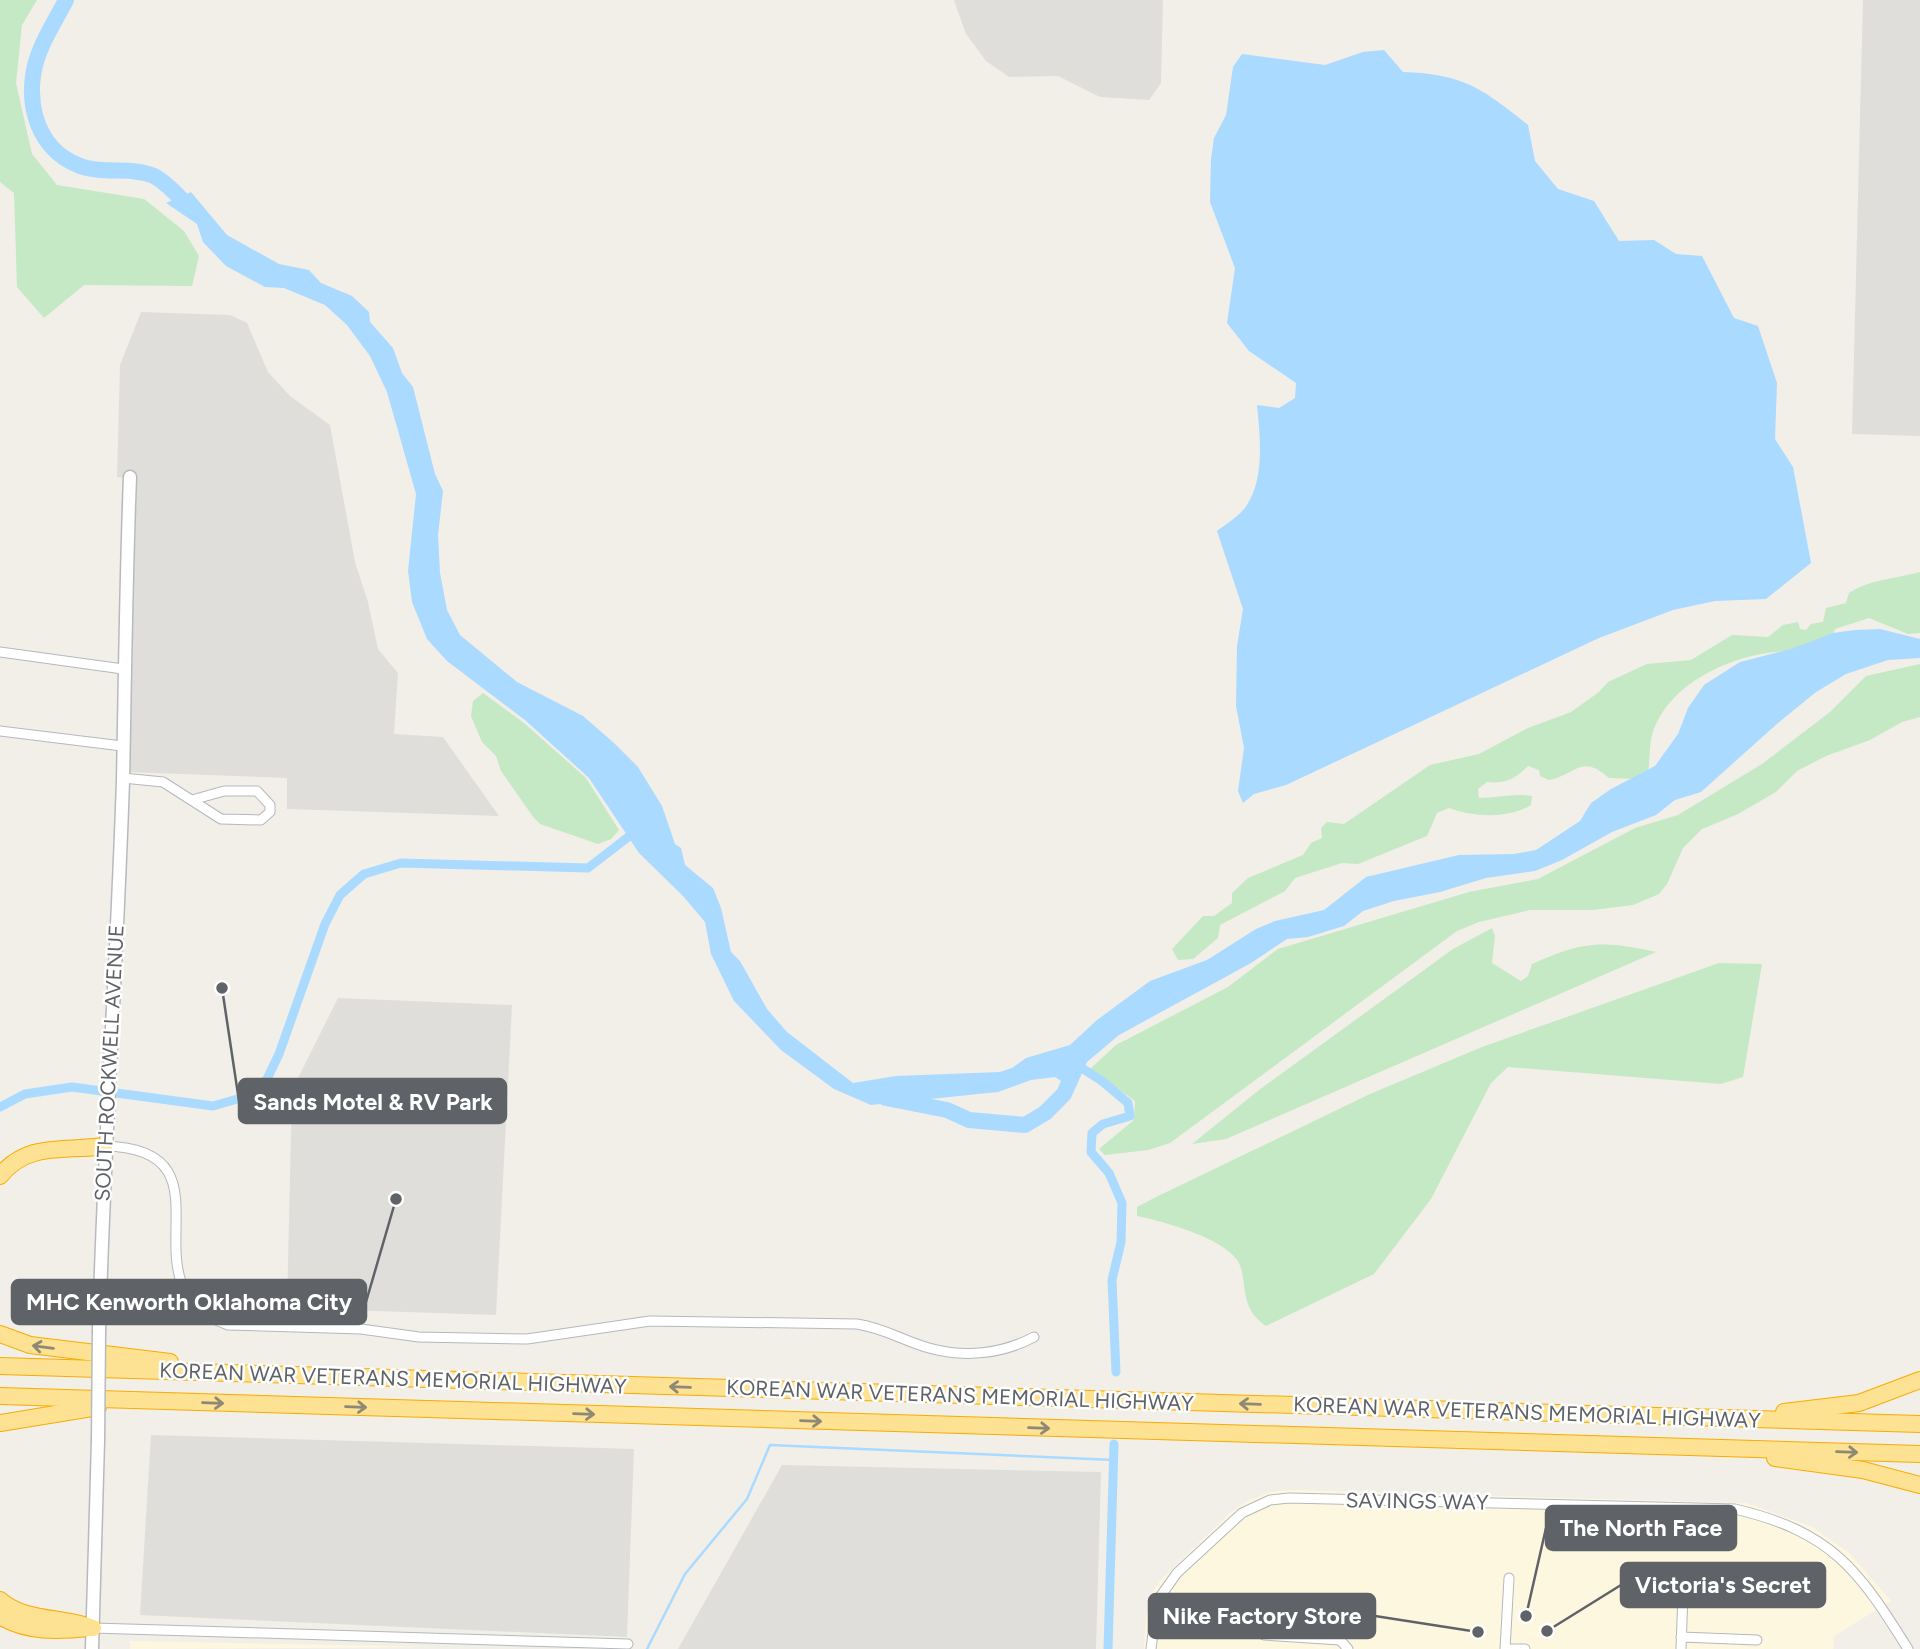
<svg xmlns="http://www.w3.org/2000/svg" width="1920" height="1649" font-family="Figtree,sans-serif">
<rect width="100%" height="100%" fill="#f1efe8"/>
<!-- commercial -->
<g fill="#fef7e0">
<polygon points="1291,1490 1747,1503 1812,1527 1849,1553 1891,1601 1834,1636 1833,1649 1144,1649 1146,1618 1152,1593 1161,1580 1231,1512 1248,1501 1270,1492"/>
<polygon points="130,1641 438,1647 130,1649"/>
</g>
<!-- industrial -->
<g fill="#e0deda">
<polygon points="954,0 1163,0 1161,83 1149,100 1100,97 1058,76 1009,77 986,61 966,34"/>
<polygon points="1863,0 1920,0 1920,436 1852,434"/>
<polygon points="141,312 230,315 247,323 268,372 290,396 330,425 355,562 368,602 378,649 398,673 394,734 443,737 499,816 287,809 287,778 128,772 137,480 117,477 120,365"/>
<polygon points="338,998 512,1005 496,1315 287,1308 292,1090"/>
<polygon points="151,1435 634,1449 627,1637 140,1615"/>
<polygon points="782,1465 1101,1472 1096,1649 678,1649"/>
</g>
<!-- green -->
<g fill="#c5e8c5">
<polygon points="0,0 37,0 22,25 16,83 32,154 57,185 144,199 184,231 199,256 192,286 84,285 44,318 17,287 14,193 0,182"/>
<path d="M1920,572v61l-12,1 -39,-16 -34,11c-4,9 -7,17 -17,20 -13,3 -29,1 -43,3 -48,5 -108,33 -123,83 -3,12 -2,26 -4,38l-10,6 -29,-1c-28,-25 -33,-3 -60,2l-9,-4 -1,-6 -11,-4c-13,13 -23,18 -41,16l-9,7 1,9c19,0 35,-5 53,-2l-1,9c-22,14 -58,12 -82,3l-12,5 -10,23 -69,28 -16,-1 -47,15 -10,13 -65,34 -2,13 -25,21 -15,1 -6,-11 31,-33h11l18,-13v-10l16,-15 55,-23 8,-12 11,-5 -1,-10 6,-6 17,2 86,-59 49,-11 49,-26 43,-16 28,-20 9,-10 39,-18 44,-4 41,-25 36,2 15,-12 15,-3 2,7 6,1 5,-6 12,-2 3,-14 20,-5 3,-10c22,-14 46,-14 71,-21z"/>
<polygon points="1920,664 1920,717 1902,722 1870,740 1826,756 1797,771 1776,792 1738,814 1702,829 1683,848 1667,884 1659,894 1633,905 1593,910 1530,910 1479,922 1457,931 1170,1143 1148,1150 1105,1155 1099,1149 1134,1120 1135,1101 1090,1069 1116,1045 1228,987 1278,949 1469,892 1538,879 1635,828 1678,815 1762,764 1830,712 1866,676"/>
<polygon points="483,693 524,723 586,778 619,830 611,839 598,844 540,824 534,818 501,771 496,756 482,742 471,716 473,701"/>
<path d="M1492,928l3,8 -3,27 29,18 7,-5 4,-12c51,-23 70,-24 124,-12l-430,187 -34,5 67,-54 194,-141z"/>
<path d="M1719,963l43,1 -19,113 -22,7 -213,-17 -17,16 -60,116 -57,75 -108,52c-24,-17 -19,-33 -25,-58 -7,-28 -79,-47 -104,-52v-9l19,-10 214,-103 112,-47z"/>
</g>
<!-- water -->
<g fill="#aadaff">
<path d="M1384,50l19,22c61,2 80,17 125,53l7,36 23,28 36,12 25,40 35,-1 22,14 26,2 32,62 24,8 19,57 -2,56 18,28 18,96 -45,36 -51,2 -42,9 -74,28 -313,147 -32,9 -11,9 -5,-12 6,-43 -8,-42 1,-60 6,-37 -26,-78c9,-7 24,-16 30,-26 18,-28 13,-69 10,-100l22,3 16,-10 1,-15 -47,-32 -22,-28 8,-55 -25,-66 1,-43 3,-21 12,-23 7,-48 9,-13 83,11 38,-13z"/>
<polygon points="191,192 227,235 279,264 309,270 321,283 352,296 369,312 370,322 393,348 402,373 413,387 435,474 443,491 438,535 440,573 447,610 460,635 517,682 583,716 614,743 638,767 662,806 675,844 681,848 685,865 713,888 721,908 731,952 740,961 767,1009 787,1032 853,1083 896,1076 1000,1072 1012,1068 1026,1058 1070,1045 1097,1020 1150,981 1207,960 1256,929 1275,921 1324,910 1366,877 1459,855 1514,854 1536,850 1580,821 1591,803 1611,789 1655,766 1678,734 1688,708 1704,685 1740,662 1791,649 1833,633 1855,630 1880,629 1920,639 1920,658 1888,660 1846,674 1816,692 1778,723 1701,792 1675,800 1656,815 1612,832 1562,860 1535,871 1486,878 1440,892 1394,901 1363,911 1344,926 1308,937 1287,939 1251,963 1119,1035 1087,1062 1073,1089 1055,1077 1031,1080 998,1092 871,1105 834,1089 781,1050 734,1001 711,954 705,922 683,896 639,853 589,778 525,720 447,661 427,639 412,602 408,571 416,494 387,392 370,356 347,325 325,305 284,288 265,287 226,266 203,242 197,224 166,203"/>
</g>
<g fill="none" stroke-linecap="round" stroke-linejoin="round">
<!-- stream -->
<polyline stroke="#aadaff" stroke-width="2.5" points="647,1649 685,1574 747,1499 770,1445 1114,1460"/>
<!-- canal -->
<g stroke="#aadaff" stroke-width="9">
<polyline points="1077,1065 1102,1081 1128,1103 1130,1116 1103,1124 1092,1133 1091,1152 1109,1173 1122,1203 1121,1242 1112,1280 1116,1372"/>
<polyline points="0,1107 25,1094 72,1087 213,1106 248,1096 267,1079 279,1054 325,924 340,895 364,874 401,863 588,868 636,831"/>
<polyline points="1108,1649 1114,1444"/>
</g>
<!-- river -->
<g stroke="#aadaff" stroke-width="16">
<path d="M66,0c-8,16 -18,31 -25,48 -19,43 -9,100 39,118 24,9 51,0 74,10 14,7 28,25 40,35"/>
<polyline points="886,1098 947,1110 969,1120 1025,1125 1045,1113 1064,1094 1076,1067"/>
</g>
<!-- street casing -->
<g stroke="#b5b8bc" stroke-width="11">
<g id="street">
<polyline points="0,652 123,669"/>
<polyline points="0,731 122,746"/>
<polyline points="123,778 163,782 221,819 261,820 270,812 270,805 257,791 224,791 192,800"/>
<path d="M104,1146c140,3 11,139 124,179l133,4 58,8 108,2 123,-18 207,3c27,4 47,17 72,24 36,10 73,6 105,-11"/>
<polyline points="1668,1575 1683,1593 1681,1649"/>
<polyline points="93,1628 628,1644"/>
<polyline points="1264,1635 1340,1640 1348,1649"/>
<polyline points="1681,1637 1757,1640"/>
<path d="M1151,1649l6,-48 20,-28 65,-60 28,-13 19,-2 446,11c97,23 123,60 173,140"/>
<polyline points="1505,1649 1509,1578"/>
<polyline points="1510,1649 1525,1649"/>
</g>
</g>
<!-- secondary casing -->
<g stroke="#b6babf" stroke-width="15">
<g id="secondary">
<path d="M99,1331c5,-184 18,-368 24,-551 2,-101 3,-202 7,-303"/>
<polyline points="92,1649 98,1441"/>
</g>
</g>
<!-- highway casing -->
<g stroke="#f9ab00" stroke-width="18">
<g id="highway">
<path d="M0,1176c28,-35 65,-24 104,-30"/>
<polyline points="0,1334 30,1345 170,1362"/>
<polyline points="0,1366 1920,1424"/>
<polyline points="0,1396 1920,1454"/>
<polyline points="1784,1412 1859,1403 1920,1380"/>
<polyline points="0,1423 98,1407"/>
<polyline points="1775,1458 1863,1470 1920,1485"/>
<path d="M0,1600c25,22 62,16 93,28"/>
<path d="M0,1616c27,17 59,15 89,12"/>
</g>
</g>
<!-- street -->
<use href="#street" stroke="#fff" stroke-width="9"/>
<!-- secondary -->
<use href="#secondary" stroke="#fff" stroke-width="12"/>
<!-- highway -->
<use href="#highway" stroke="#fde293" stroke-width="16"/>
<!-- secondary-bridge casing -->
<g stroke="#b6babf" stroke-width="15" stroke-linecap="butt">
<polyline id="secondary-bridge" points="98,1441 99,1331"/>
</g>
<!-- secondary-bridge -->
<use href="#secondary-bridge" stroke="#fff" stroke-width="12"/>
</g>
<!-- one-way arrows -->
<defs><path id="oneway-shaft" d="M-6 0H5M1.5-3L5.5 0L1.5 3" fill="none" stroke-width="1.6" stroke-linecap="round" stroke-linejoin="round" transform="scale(1.75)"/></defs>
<g stroke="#8e8975">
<use href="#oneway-shaft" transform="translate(43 1347) rotate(-173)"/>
<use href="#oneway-shaft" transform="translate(680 1387) rotate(-178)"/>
<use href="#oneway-shaft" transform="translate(213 1403) rotate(2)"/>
<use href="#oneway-shaft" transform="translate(1250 1404) rotate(-178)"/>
<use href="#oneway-shaft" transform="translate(356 1407) rotate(2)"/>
<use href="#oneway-shaft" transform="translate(584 1414) rotate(2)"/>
<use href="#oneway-shaft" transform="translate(811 1421) rotate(2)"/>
<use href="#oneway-shaft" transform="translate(1039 1428) rotate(2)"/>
<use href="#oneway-shaft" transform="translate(1847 1452) rotate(2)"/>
</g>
<g text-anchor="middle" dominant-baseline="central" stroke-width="5" stroke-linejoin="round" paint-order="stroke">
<!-- street labels -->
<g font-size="21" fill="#5f6368" stroke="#fff">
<text transform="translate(109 1063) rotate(-87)">SOUTH ROCKWELL AVENUE</text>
<text transform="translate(393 1378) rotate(2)">KOREAN WAR VETERANS MEMORIAL HIGHWAY</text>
<text transform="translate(960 1395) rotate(2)">KOREAN WAR VETERANS MEMORIAL HIGHWAY</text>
<text transform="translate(1527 1412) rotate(2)">KOREAN WAR VETERANS MEMORIAL HIGHWAY</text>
<text transform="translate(1417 1501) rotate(1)">SAVINGS WAY</text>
</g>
</g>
<!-- callouts -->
<path fill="none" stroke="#5f6368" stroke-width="2.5" d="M222 988L239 1101M396 1199L366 1302M1526 1616L1546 1528M1547 1631L1621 1585M1478 1632L1375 1616"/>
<g fill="#5f6368" stroke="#fff" stroke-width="2.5">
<circle cx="222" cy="988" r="7"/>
<circle cx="396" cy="1199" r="7"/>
<circle cx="1526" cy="1616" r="7"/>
<circle cx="1547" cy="1631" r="7"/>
<circle cx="1478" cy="1632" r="7"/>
</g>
<g fill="#5f6368" stroke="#5f6368" stroke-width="2.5">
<rect x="239" y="1079" width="267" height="44" rx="7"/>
<rect x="12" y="1280" width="354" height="44" rx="7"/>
<rect x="1546" y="1506" width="190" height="44" rx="7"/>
<rect x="1621" y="1563" width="204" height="44" rx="7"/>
<rect x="1149" y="1594" width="226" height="44" rx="7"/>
</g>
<g font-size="23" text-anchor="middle" font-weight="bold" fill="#fff">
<text x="373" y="1110">Sands Motel &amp; RV Park</text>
<text x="189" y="1310">MHC Kenworth Oklahoma City</text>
<text x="1641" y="1536">The North Face</text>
<text x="1723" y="1593">Victoria's Secret</text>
<text x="1262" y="1624">Nike Factory Store</text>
</g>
</svg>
